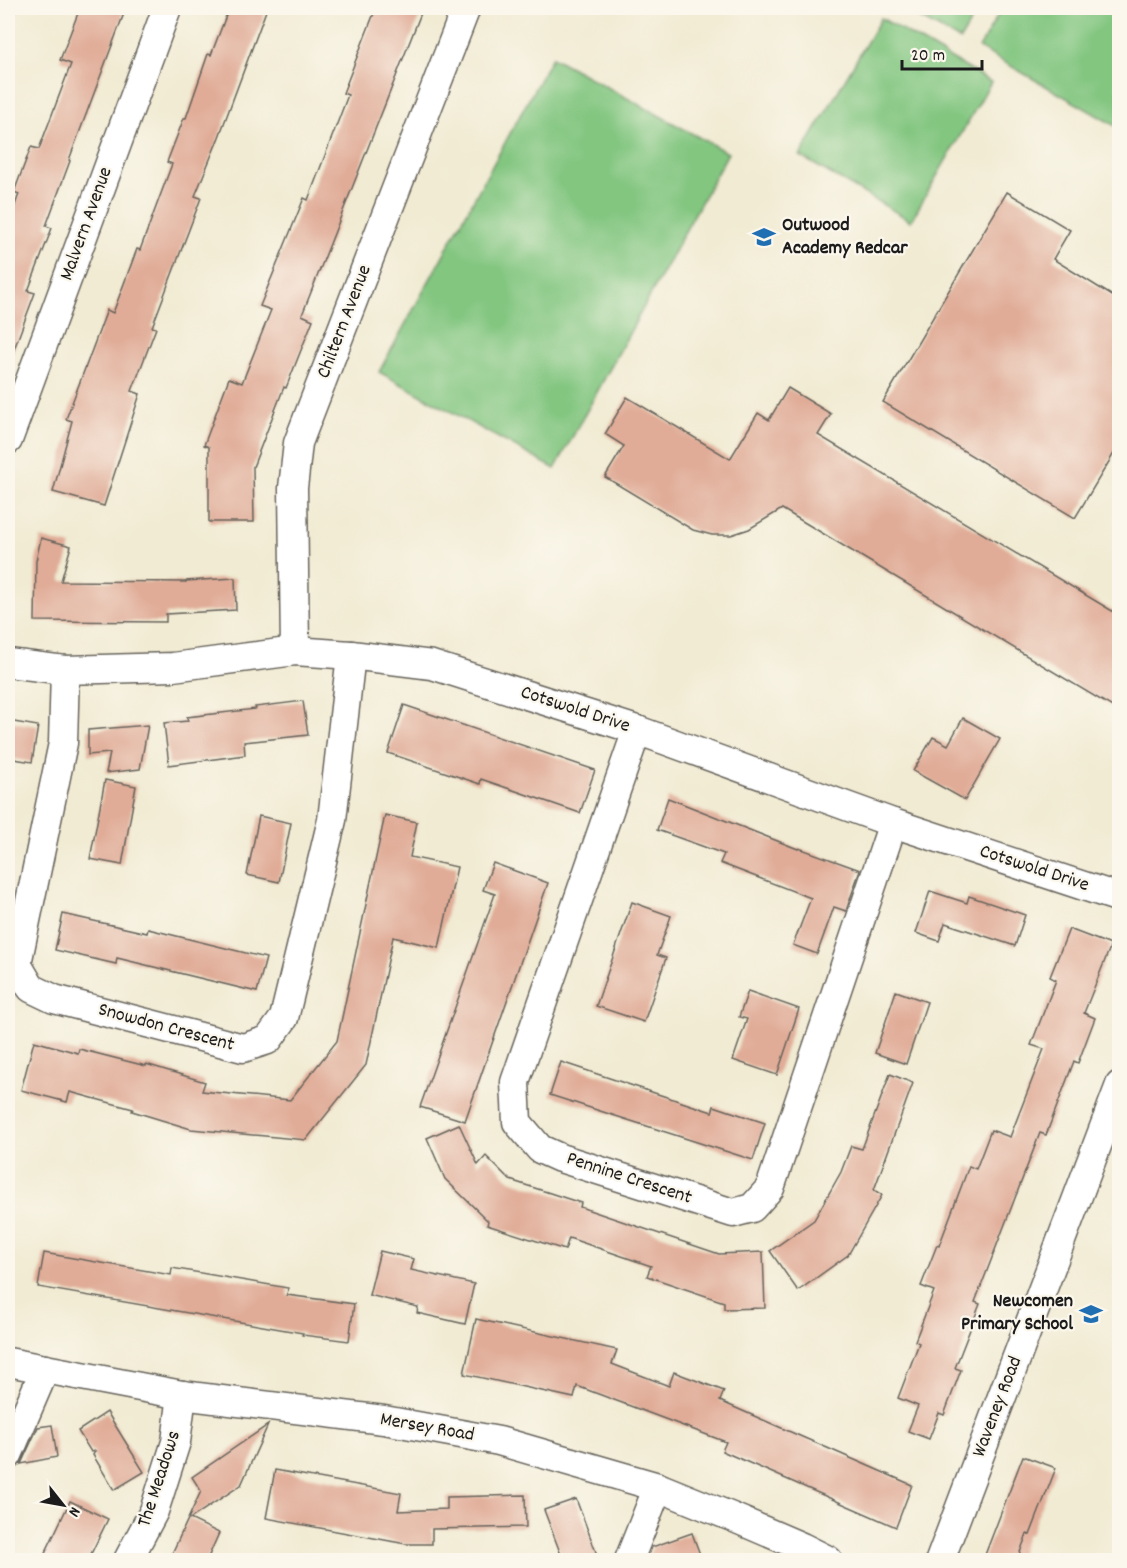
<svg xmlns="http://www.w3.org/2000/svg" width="1127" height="1568" font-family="Dekko,sans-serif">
<rect width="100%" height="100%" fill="#fbf7ec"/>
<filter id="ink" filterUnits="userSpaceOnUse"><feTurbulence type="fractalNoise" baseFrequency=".0167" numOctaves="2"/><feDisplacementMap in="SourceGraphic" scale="12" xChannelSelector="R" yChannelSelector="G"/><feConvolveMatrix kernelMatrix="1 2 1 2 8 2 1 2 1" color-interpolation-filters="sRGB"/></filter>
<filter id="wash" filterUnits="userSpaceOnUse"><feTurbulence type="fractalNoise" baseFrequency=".008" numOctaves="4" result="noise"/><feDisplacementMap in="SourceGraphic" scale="24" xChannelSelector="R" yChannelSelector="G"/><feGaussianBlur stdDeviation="1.35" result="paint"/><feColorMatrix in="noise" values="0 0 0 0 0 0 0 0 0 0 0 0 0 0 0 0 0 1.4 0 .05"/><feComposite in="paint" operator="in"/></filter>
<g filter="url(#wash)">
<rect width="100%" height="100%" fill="#f1ebd3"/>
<!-- green -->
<g fill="#82c680" stroke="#4f714e" stroke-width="1.5">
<polygon points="902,8 979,8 960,40"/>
<polygon points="1002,8 1119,8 1119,128 979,48"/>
<polygon points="881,18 991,82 911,221 800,156"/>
<polygon points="552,57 728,153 555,469 379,372"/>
</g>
<g id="blocks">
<!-- building -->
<g fill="#e0ac97">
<polygon points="80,8 126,8 69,160 70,161 46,226 52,228 28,291 35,293 10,360 8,359 8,225 19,194 14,192 31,147 39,149 71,64 60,60"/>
<polygon points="229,8 267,8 219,137 195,196 201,198 152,327 156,328 132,391 140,394 104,506 53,492 72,421 66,419 107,310 113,313 137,249 140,250 172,164 167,162 184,118 186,118 208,54 211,55"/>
<polygon points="376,8 423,8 302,315 313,320 286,388 284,387 253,467 254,522 209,522 209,447 204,445 229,378 242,383 271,310 260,306 304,198 308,200 348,95 343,93"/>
<polygon points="1007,192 1070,230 1053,259 1119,300 1119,445 1075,518 883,402"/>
<polygon points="788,388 831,414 818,435 1119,615 1119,711 782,509 749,529 731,535 712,535 693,530 605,477 624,446 605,434 627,397 730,459 758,413 769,420"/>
<polygon points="41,538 71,546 61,581 186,582 186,581 235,578 236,610 166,614 166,622 35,621 36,561"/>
<polygon points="303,701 308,735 244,742 245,755 169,765 164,723 188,721 187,717 256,709 255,707"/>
<polygon points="404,705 595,770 580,813 481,779 480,784 388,753"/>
<polygon points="963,718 1000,739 965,800 913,771 933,737 948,745"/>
<polygon points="8,721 38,726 32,762 8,758"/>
<polygon points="148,725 140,769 106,773 110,753 88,755 88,730"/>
<polygon points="105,780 136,786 122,865 90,859"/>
<polygon points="668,798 798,849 799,848 860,870 846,911 834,907 817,954 793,945 811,898 720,863 724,854 657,830"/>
<polygon points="385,815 417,822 410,857 457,867 439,948 393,937 366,1065 306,1140 191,1129 132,1111 133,1109 70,1092 67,1102 21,1090 34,1041 78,1053 79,1049 146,1066 146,1064 205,1082 202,1091 290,1100 337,1041"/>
<polygon points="259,816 291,823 279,882 247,875"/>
<polygon points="493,863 548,883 465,1121 420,1107 495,894 483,890"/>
<polygon points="930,891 967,903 969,896 1025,915 1015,946 945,923 939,941 916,933"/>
<polygon points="632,902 671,916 657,955 666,958 644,1022 596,1006"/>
<polygon points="63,914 147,933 148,929 266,958 257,992 117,958 116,964 55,950"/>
<polygon points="1069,929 1111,945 1084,1013 1095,1018 1078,1063 1074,1061 1046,1135 1040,1133 975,1302 980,1304 955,1368 961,1370 944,1415 939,1413 929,1439 908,1431 918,1406 898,1398 919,1343 915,1341 934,1291 921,1286 937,1245 939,1246 969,1166 976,1169 991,1130 1010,1137 1044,1049 1031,1045 1056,980 1050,977"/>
<polygon points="748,991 799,1009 777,1075 733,1060 747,1019 739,1017"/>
<polygon points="896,991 927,1002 906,1064 875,1053"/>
<polygon points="561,1062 712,1112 714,1106 765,1123 753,1160 550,1095"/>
<polygon points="890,1074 913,1083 874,1190 882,1195 848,1255 798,1291 770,1251 814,1220 841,1172 851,1146 862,1149"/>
<polygon points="459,1124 478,1165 486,1156 510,1180 581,1203 580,1207 719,1254 763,1252 765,1308 724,1309 724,1302 647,1276 651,1266 569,1238 565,1250 487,1225 488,1221 445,1179 427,1138"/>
<polygon points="380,1251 414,1259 411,1270 474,1284 465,1324 417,1313 418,1307 369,1295"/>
<polygon points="44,1253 171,1275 172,1268 288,1288 287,1295 354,1304 349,1341 302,1335 303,1333 38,1287"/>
<polygon points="476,1319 617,1350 612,1364 669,1386 674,1372 724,1391 720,1401 912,1485 896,1527 722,1451 726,1442 577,1386 574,1398 464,1374"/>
<polygon points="107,1412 144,1472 114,1490 93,1455 95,1451 91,1452 78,1431"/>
<polygon points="52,1425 57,1457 21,1464 38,1427"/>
<polygon points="268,1425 241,1485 190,1519 219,1533 207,1560 169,1560 201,1491 192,1477"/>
<polygon points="1023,1456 1056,1468 1030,1535 1027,1534 1017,1560 983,1560"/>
<polygon points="275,1470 401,1493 398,1511 447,1509 447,1497 525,1495 526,1527 432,1529 432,1544 406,1544 266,1518"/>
<polygon points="576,1499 599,1560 563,1560 544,1510"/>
<polygon points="70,1501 108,1519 88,1560 42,1560"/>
<polygon points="692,1533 702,1560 647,1560 652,1547"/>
</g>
</g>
</g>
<g filter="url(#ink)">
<use href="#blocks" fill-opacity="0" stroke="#67645c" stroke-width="1.5"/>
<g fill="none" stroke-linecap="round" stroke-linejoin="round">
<!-- minor casing -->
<g stroke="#67645c" stroke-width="31">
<g id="minor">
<polyline points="8,440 167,8"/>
<polyline points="295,651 293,488 298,443 466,8"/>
<polyline points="8,663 65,670 173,667 295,651 351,655 432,665 637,730 893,823 1120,898"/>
<polyline points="65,670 63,743 17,964 31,988 54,999 243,1048 268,1040 284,1018 332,820 351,655"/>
<polyline points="637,730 515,1082 517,1122 540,1149 560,1158 733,1213 752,1208 770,1188 893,823"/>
<polyline points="8,1362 182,1395 384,1420 499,1441 658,1487 732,1517 802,1547 828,1560"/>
<polyline points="8,1455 45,1369"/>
<polyline points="128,1560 154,1511 176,1442 182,1395"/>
<polyline points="629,1560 658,1487"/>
<polyline points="940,1560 1120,1085"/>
</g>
</g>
<!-- minor -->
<use href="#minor" stroke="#fff" stroke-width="28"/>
</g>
</g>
<!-- icons -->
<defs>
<g id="school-bare" transform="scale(1.8)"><path d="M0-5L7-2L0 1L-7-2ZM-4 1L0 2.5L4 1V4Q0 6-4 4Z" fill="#1f6fb2" stroke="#fbf7ec" stroke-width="2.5" paint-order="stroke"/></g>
</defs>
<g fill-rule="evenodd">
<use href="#school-bare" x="764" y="237"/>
<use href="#school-bare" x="1091" y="1314"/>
</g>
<g text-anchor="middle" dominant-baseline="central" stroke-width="4.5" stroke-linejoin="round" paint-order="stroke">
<!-- street labels -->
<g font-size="20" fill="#1c1c1c" stroke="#fbf7ec">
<text transform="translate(87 224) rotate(-70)">Malvern Avenue</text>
<text transform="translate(345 322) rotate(-69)">Chiltern Avenue</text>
<text transform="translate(575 710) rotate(18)">Cotswold Drive</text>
<text transform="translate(1034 869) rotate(18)">Cotswold Drive</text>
<text transform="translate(166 1028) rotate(15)">Snowdon Crescent</text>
<text transform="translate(629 1179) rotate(18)">Pennine Crescent</text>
<text transform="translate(998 1407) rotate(-69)">Waveney Road</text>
<text transform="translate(427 1428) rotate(10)">Mersey Road</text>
<text transform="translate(160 1479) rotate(-72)">The Meadows</text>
</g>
<!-- poi labels -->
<g font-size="20" font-weight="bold" fill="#1c1c1c" stroke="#fbf7ec" text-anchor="start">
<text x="782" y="226">Outwood<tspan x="782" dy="23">Academy Redcar</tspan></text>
<text x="1073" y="1302" text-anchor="end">Newcomen<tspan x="1073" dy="23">Primary School</tspan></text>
</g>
</g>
<!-- margin -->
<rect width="1127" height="1568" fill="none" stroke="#fbf7ec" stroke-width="30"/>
<!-- north arrow -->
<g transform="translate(63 1505) rotate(121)" stroke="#fbf7ec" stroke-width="4.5" paint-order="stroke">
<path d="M0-4.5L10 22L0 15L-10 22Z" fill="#1c1c1c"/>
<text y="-9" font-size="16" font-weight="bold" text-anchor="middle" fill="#1c1c1c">N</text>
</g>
<!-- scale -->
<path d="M902 60v9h80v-9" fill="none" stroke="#1c1c1c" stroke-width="3"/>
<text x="911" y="60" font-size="18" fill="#1c1c1c" stroke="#fbf7ec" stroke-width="4.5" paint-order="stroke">20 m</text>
</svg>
